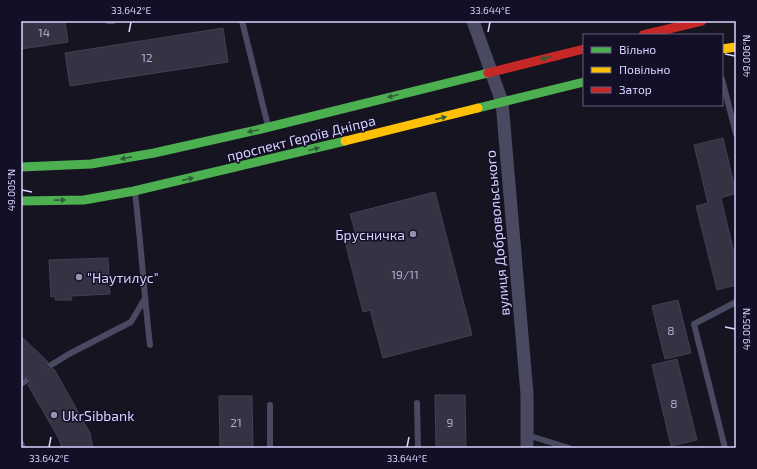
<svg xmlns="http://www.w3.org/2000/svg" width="757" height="469" font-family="'Exo 2',sans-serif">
<rect width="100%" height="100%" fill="#161421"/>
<!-- building -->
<g fill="#343243" stroke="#433f54">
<polygon points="21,21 65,21 68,42 21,49"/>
<polygon points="223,28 228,62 70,86 65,53"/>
<polygon points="723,138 736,193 721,198 736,261 736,285 717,290 696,206 708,203 694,145"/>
<polygon points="435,192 472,335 383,358 370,310 363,312 344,238 356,235 350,214"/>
<polygon points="108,258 110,294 71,296 72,300 55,300 55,296 51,297 49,260"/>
<polygon points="678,300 691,353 665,359 652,306"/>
<polygon points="21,336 48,362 47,365 47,368 51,369 54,369 90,433 93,448 62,448 59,439 28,385 30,383 30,379 28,377 23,378 21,376"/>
<polygon points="677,359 697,440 671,446 652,365"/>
<polygon points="435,395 465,395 466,448 436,448"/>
<polygon points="219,396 252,396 253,448 220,448"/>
</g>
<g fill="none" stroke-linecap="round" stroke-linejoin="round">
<!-- lane -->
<g stroke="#4a4962" stroke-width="6">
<polyline points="108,21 113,21"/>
<polyline points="242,21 268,126"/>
<polyline points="722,79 736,134"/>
<path d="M135,193c6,50 9,101 15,152"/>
<polyline points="51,365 69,354 131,322 144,300"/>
<polyline points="21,384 26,381"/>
<polyline points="417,403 418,448"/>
<polyline points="270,405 270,448"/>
<polyline points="527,435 569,448"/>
<polyline points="21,443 23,448"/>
<polyline points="725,448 694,324 736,302"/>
</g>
<!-- street -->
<polyline stroke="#4a4962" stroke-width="13" points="473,21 502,102 527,394 527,448"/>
<!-- fast -->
<g stroke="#4caf50" stroke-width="9">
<polyline points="478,108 584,82"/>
<polyline points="21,167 91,164 154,153 261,129 488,73"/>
<polyline points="21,201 84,200 134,191 345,141"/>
</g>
<!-- slow -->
<g stroke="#ffc107" stroke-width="9">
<polyline points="722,49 736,47"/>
<polyline points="345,141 478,108"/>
</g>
<!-- jam -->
<g stroke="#c62828" stroke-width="9">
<polyline points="643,35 702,21"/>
<polyline points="488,73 584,49"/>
</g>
</g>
<!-- one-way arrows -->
<defs><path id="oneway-solid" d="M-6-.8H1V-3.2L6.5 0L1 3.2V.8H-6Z"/></defs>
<g fill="#305f3b">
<use href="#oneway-solid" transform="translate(546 58) rotate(167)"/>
<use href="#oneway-solid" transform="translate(393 96) rotate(166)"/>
<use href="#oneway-solid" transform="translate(441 118) rotate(-14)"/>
<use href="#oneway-solid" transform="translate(253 131) rotate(168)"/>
<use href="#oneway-solid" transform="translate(314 149) rotate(-14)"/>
<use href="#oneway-solid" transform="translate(126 158) rotate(169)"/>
<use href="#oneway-solid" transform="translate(188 179) rotate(-13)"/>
<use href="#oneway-solid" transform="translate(60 200) rotate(-1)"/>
</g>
<!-- ticks -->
<path fill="none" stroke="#d9d4ff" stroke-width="1.5" d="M129,32l2,-10M488,32l2,-10M725,54l10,2M22,190l10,2M725,327l10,2M49,447l2,-10M407,447l2,-10"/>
<!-- markers -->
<g fill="#9591b1" stroke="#130f26" stroke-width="1.5">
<circle cx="413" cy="234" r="4"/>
<circle cx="79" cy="277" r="4"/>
<circle cx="54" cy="415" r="4"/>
</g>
<g text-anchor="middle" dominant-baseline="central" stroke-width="3" stroke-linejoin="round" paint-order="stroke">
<!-- number labels -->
<g font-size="12" fill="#b0acd0">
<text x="44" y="32">14</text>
<text x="147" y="57">12</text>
<text x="405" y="274">19/11</text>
<text x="671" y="330">8</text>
<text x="674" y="403">8</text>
<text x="236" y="422">21</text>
<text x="450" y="422">9</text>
</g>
<!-- street labels -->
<g font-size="14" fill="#d9d4ff" stroke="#130f26">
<text transform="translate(301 138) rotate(-14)">проспект Героїв Дніпра</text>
<text transform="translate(497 233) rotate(-95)">вулиця Добровольського</text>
</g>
<!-- poi labels -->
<g font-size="14" fill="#d9d4ff" stroke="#130f26" text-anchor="start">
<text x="405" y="234" text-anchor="end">Брусничка</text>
<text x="87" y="277">"Наутилус"</text>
<text x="62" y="415">UkrSibbank</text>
</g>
</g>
<!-- border -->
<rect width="757" height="469" fill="none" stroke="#130f26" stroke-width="44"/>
<!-- legend -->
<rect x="583" y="34" width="140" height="72" fill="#130f26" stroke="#625e7d"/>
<rect x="591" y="47" width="20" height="6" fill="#4caf50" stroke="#625e7d"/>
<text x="619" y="54" font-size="12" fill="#d9d4ff">Вільно</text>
<rect x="591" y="67" width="20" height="6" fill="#ffc107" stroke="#625e7d"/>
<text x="619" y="74" font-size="12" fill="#d9d4ff">Повільно</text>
<rect x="591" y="87" width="20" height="6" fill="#c62828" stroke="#625e7d"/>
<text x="619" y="94" font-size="12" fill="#d9d4ff">Затор</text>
<rect x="22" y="22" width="713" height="425" fill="none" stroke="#d9d4ff" stroke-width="1.5"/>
<g font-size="10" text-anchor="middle" fill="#d9d4ff">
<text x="131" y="14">33.642°E</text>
<text x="490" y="14">33.644°E</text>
<text transform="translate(746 56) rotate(-90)" y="4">49.006°N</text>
<text transform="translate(11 190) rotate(-90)" y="4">49.005°N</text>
<text transform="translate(746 329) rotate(-90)" y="4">49.005°N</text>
<text x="49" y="462">33.642°E</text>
<text x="407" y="462">33.644°E</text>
</g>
</svg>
